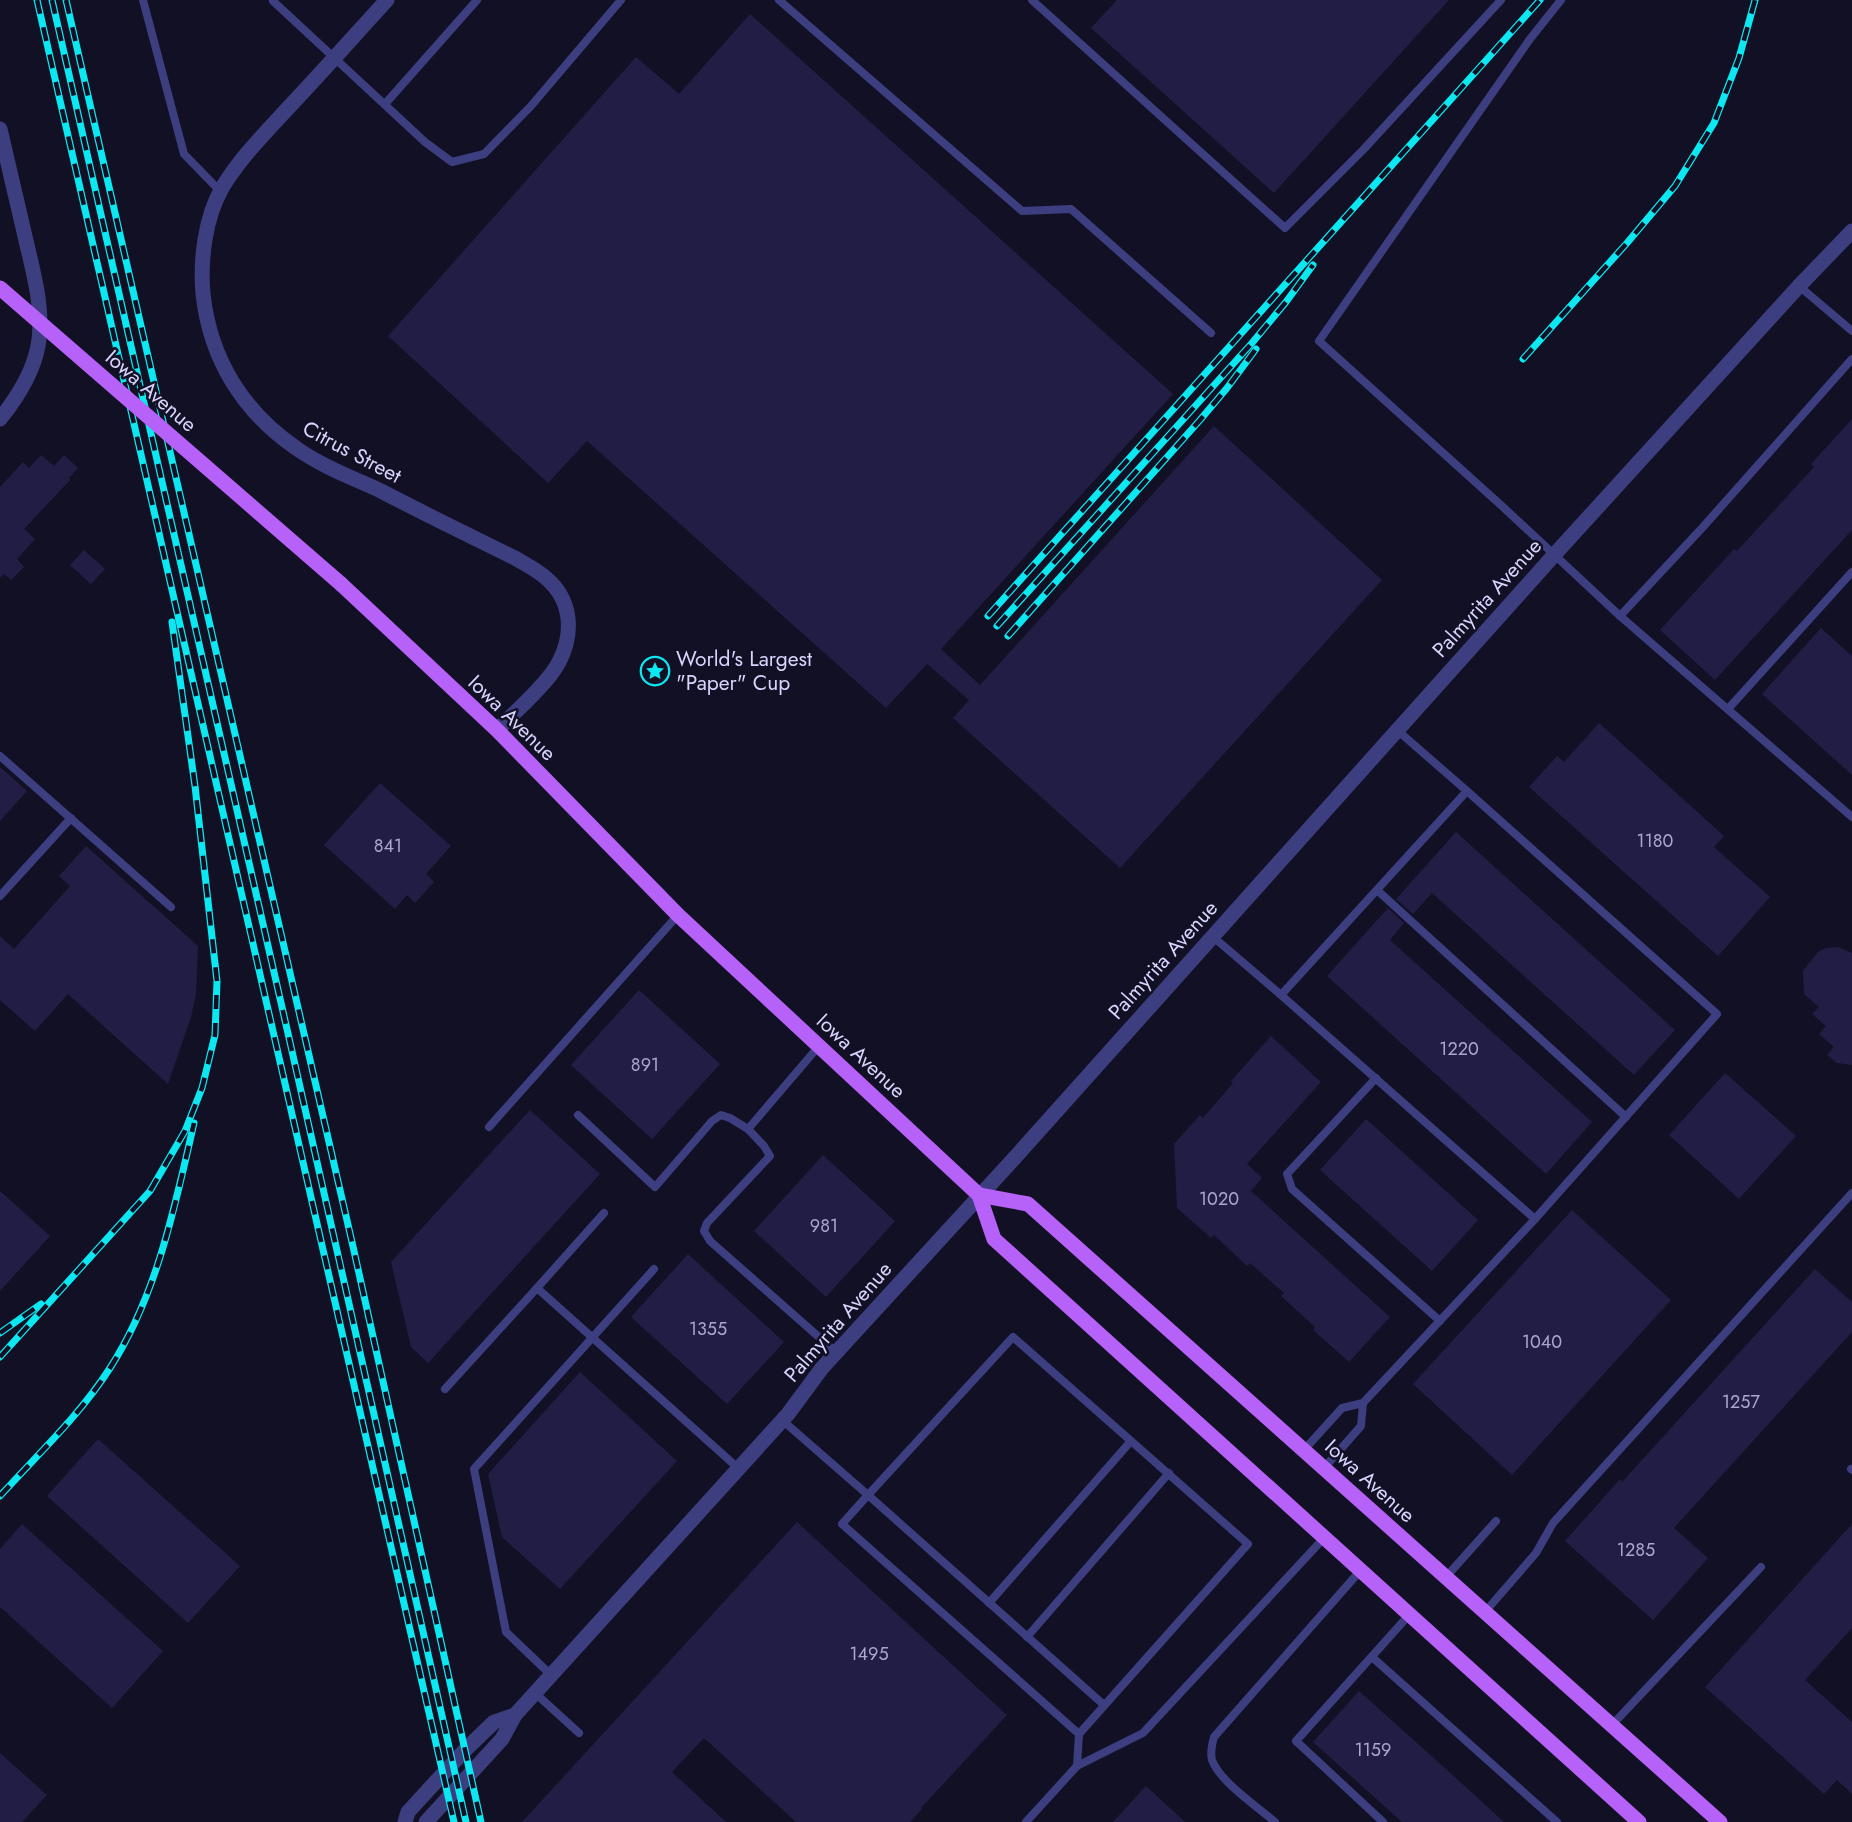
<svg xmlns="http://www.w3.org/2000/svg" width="1852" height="1822" font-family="Jost,sans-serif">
<rect width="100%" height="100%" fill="#121024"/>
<!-- building -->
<g fill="#221d44">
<polygon points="1117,0 1449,0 1274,193 1091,28"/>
<polygon points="750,14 1173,394 941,649 980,685 1214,426 1382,580 1120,868 953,718 969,700 927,664 886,708 587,441 548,483 388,336 636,57 679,94"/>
<polygon points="1852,419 1852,530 1715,680 1660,630 1734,549 1737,551 1814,467 1811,464"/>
<polygon points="41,455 54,466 64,455 78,468 69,478 70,480 24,529 35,539 17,559 24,567 11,580 4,574 0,578 0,487 23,462 29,468"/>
<polygon points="84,550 105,569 91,584 70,565"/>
<polygon points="1821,628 1852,656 1852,775 1762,694"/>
<polygon points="1599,723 1724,836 1714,847 1770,897 1718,956 1529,787 1557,756 1564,762"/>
<polygon points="0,767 27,791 0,821"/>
<polygon points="380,783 451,846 426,874 434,882 415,903 407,895 395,909 324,845"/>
<polygon points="1456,832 1675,1030 1634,1075 1432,893 1413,914 1396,899"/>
<polygon points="86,846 198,946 196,994 191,1017 168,1084 68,994 35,1031 0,1000 0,936 14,949 70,886 59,876"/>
<polygon points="1388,908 1404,923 1390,940 1592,1122 1546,1174 1327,976"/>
<polygon points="1838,947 1852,953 1852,1065 1837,1063 1827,1055 1834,1047 1819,1034 1826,1026 1812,1014 1819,1007 1804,994 1803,971 1818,952 1826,948"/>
<polygon points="639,990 720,1064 652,1139 571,1065"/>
<polygon points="1271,1036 1321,1082 1247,1164 1262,1178 1251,1191 1390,1317 1349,1362 1313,1330 1315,1327 1281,1296 1284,1293 1250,1263 1247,1266 1214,1235 1211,1238 1177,1208 1174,1144 1200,1115 1203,1118 1233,1083 1231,1081"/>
<polygon points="1725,1073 1796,1136 1739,1199 1669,1135"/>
<polygon points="530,1110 600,1174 428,1363 411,1347 391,1262"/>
<polygon points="1366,1119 1478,1220 1432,1271 1320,1170"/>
<polygon points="823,1155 895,1221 826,1297 754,1231"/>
<polygon points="0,1191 50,1236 0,1291"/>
<polygon points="1572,1210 1671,1300 1512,1475 1413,1384"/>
<polygon points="688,1254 784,1342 727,1404 631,1317"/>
<polygon points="1815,1269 1852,1302 1852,1332 1674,1528 1708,1558 1653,1620 1565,1541 1620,1479 1622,1482"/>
<polygon points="580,1372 677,1461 560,1589 502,1537 488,1474"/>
<polygon points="98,1439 240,1566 188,1623 47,1496"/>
<polygon points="797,1522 1007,1715 921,1808 922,1809 910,1822 796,1822 704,1738 672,1772 726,1822 522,1822"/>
<polygon points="22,1524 163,1651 112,1708 0,1607 0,1549"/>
<polygon points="1852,1524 1852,1628 1805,1680 1852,1722 1852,1794 1837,1780 1824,1794 1705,1687"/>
<polygon points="1359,1691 1447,1770 1504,1822 1402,1822 1313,1742"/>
<polygon points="0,1753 47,1795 22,1822 0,1822"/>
<polygon points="1146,1786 1185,1822 1113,1822"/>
</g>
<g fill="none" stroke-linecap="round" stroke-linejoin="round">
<!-- service -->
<g stroke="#3d3e80" stroke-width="8">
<polyline points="143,0 184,154 220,191"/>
<polyline points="779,0 1022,211 1071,209 1211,333"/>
<polyline points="1032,0 1285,228 1363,150 1501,0"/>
<polyline points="1561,0 1530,39 1319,341 1503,507 1620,616 1852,817"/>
<polyline points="273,1 425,142 452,162 484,154 531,106 621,0"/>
<polyline points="385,104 477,0"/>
<polyline points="1799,286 1852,331"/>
<polyline points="1620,616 1703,527 1852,359"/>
<polyline points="1728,709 1852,572"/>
<polyline points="0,756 171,907"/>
<polyline points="1377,890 1626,1117"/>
<polyline points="0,896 71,818"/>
<polyline points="1212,936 1281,995 1467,791 1397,730"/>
<polyline points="1281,995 1535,1219 1717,1014 1467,791"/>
<polyline points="819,1046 748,1129 764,1146 770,1156 707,1223 704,1231 710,1241 837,1353"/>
<polyline points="1376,1078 1287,1174 1292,1189 1440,1321"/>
<polyline points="578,1115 655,1187 712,1121 721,1115 730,1118 748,1129"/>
<polyline points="489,1127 678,915"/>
<polyline points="537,1288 604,1213"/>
<polyline points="445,1389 537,1288 738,1468"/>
<polyline points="782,1420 868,1495 842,1524 1079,1734 1077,1766 1026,1822"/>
<polyline points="1304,1450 1342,1408 1363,1403 1535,1219"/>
<polyline points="1324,1468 1361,1426 1363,1403"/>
<polyline points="1851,1469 1852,1470"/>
<polyline points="1446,1577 1496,1521"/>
<polyline points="989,1603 1131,1441"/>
<polyline points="1485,1612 1536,1553 1553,1523 1852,1193"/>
<polyline points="1027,1637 1169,1473"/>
<polyline points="1372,1657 1557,1822"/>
<polyline points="551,1675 506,1632 474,1469 654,1269"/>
<polyline points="535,1693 579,1733"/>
<polyline points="1612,1725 1761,1567"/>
<polyline points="1079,1734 1248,1544 1013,1337 868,1495 1104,1705"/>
<polyline points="1077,1766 1143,1733 1324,1538"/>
<path d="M1275,1822c-17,-15 -55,-40 -63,-62 -2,-8 0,-16 2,-23l146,-166"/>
<polyline points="1383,1822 1296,1741 1409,1615"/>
</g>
<!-- minor -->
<g stroke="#3d3e80" stroke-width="15">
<path d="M387,0c-33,36 -65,72 -98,107 -24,26 -49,51 -67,81 -17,30 -22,72 -19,106 7,64 39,117 93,154 25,18 57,30 85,43 44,23 89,45 134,67 10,6 22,12 31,20 26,22 28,55 13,84 -10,20 -45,51 -62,68"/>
<path d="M0,129c8,34 16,69 24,103 8,36 21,77 14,114 -5,26 -21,52 -38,73"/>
</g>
<!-- tertiary -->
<g stroke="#3d3e80" stroke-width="15">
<polyline points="405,1822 408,1812 465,1750 494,1722 515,1715"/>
<polyline points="426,1822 502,1739 515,1715 788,1414 822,1368 1019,1153 1555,554 1799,286 1852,231"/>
</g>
<!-- primary -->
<g stroke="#b661f7" stroke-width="15">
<polyline points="341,584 497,730 678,915 979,1195 994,1239 1639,1822"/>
<polyline points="979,1195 1028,1204 1720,1822"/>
</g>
<!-- rail casing -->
<g stroke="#0ce8f1" stroke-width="7">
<g id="rail">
<polyline points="37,0 454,1822"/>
<polyline points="52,0 287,1029 466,1822"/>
<polyline points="66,0 352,1242 481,1822"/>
<polyline points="1523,359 1627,243 1675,186 1714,123 1739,58 1755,0"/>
<polyline points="988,616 1540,0"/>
<polyline points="997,626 1252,343 1286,302 1313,265"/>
<polyline points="1008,636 1200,420 1227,388 1256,349"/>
<polyline points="0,1333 41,1304"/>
<polyline points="0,1357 150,1191 185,1131 202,1088 215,1035 217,981 195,786 172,622"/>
<path d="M0,1496c38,-42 80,-81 110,-128 47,-73 65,-162 84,-245"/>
</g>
</g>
<!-- rail -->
<use href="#rail" stroke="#121024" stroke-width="4.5" stroke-dasharray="14" stroke-linecap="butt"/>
<!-- primary-bridge -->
<polyline stroke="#b661f7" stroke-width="15" points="0,288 341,584"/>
</g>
<!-- icons -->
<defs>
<g id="sight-ring" transform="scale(1.5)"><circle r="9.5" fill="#121024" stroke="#0ce8f1" stroke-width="1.5"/><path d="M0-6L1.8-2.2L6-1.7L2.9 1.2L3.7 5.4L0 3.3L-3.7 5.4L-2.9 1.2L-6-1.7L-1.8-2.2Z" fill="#0ce8f1"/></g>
</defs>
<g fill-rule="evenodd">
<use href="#sight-ring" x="655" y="671"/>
</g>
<g text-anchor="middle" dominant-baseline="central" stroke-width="5" stroke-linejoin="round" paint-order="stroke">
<!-- number labels -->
<g font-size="18" fill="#aaa6cf">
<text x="1655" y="841">1180</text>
<text x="388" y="846">841</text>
<text x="1459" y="1049">1220</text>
<text x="645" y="1065">891</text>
<text x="1219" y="1199">1020</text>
<text x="824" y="1226">981</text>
<text x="708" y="1329">1355</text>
<text x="1542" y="1342">1040</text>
<text x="1741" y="1402">1257</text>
<text x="1636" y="1550">1285</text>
<text x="869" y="1654">1495</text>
<text x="1373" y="1750">1159</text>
</g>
<!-- street labels -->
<g font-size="21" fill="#d7d4fd" stroke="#121024">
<text transform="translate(151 391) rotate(41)">Iowa Avenue</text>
<text transform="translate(352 452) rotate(28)">Citrus Street</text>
<text transform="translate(1487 598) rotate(-48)">Palmyrita Avenue</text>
<text transform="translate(512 718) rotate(44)">Iowa Avenue</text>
<text transform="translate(1163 960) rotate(-48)">Palmyrita Avenue</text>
<text transform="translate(861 1056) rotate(43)">Iowa Avenue</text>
<text transform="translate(838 1322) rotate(-49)">Palmyrita Avenue</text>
<text transform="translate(1370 1481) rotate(42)">Iowa Avenue</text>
</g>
<!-- poi labels -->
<g font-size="21" fill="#d7d4fd" stroke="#121024" text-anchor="start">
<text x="676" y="659">World's Largest<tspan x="676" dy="24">"Paper" Cup</tspan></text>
</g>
</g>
</svg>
